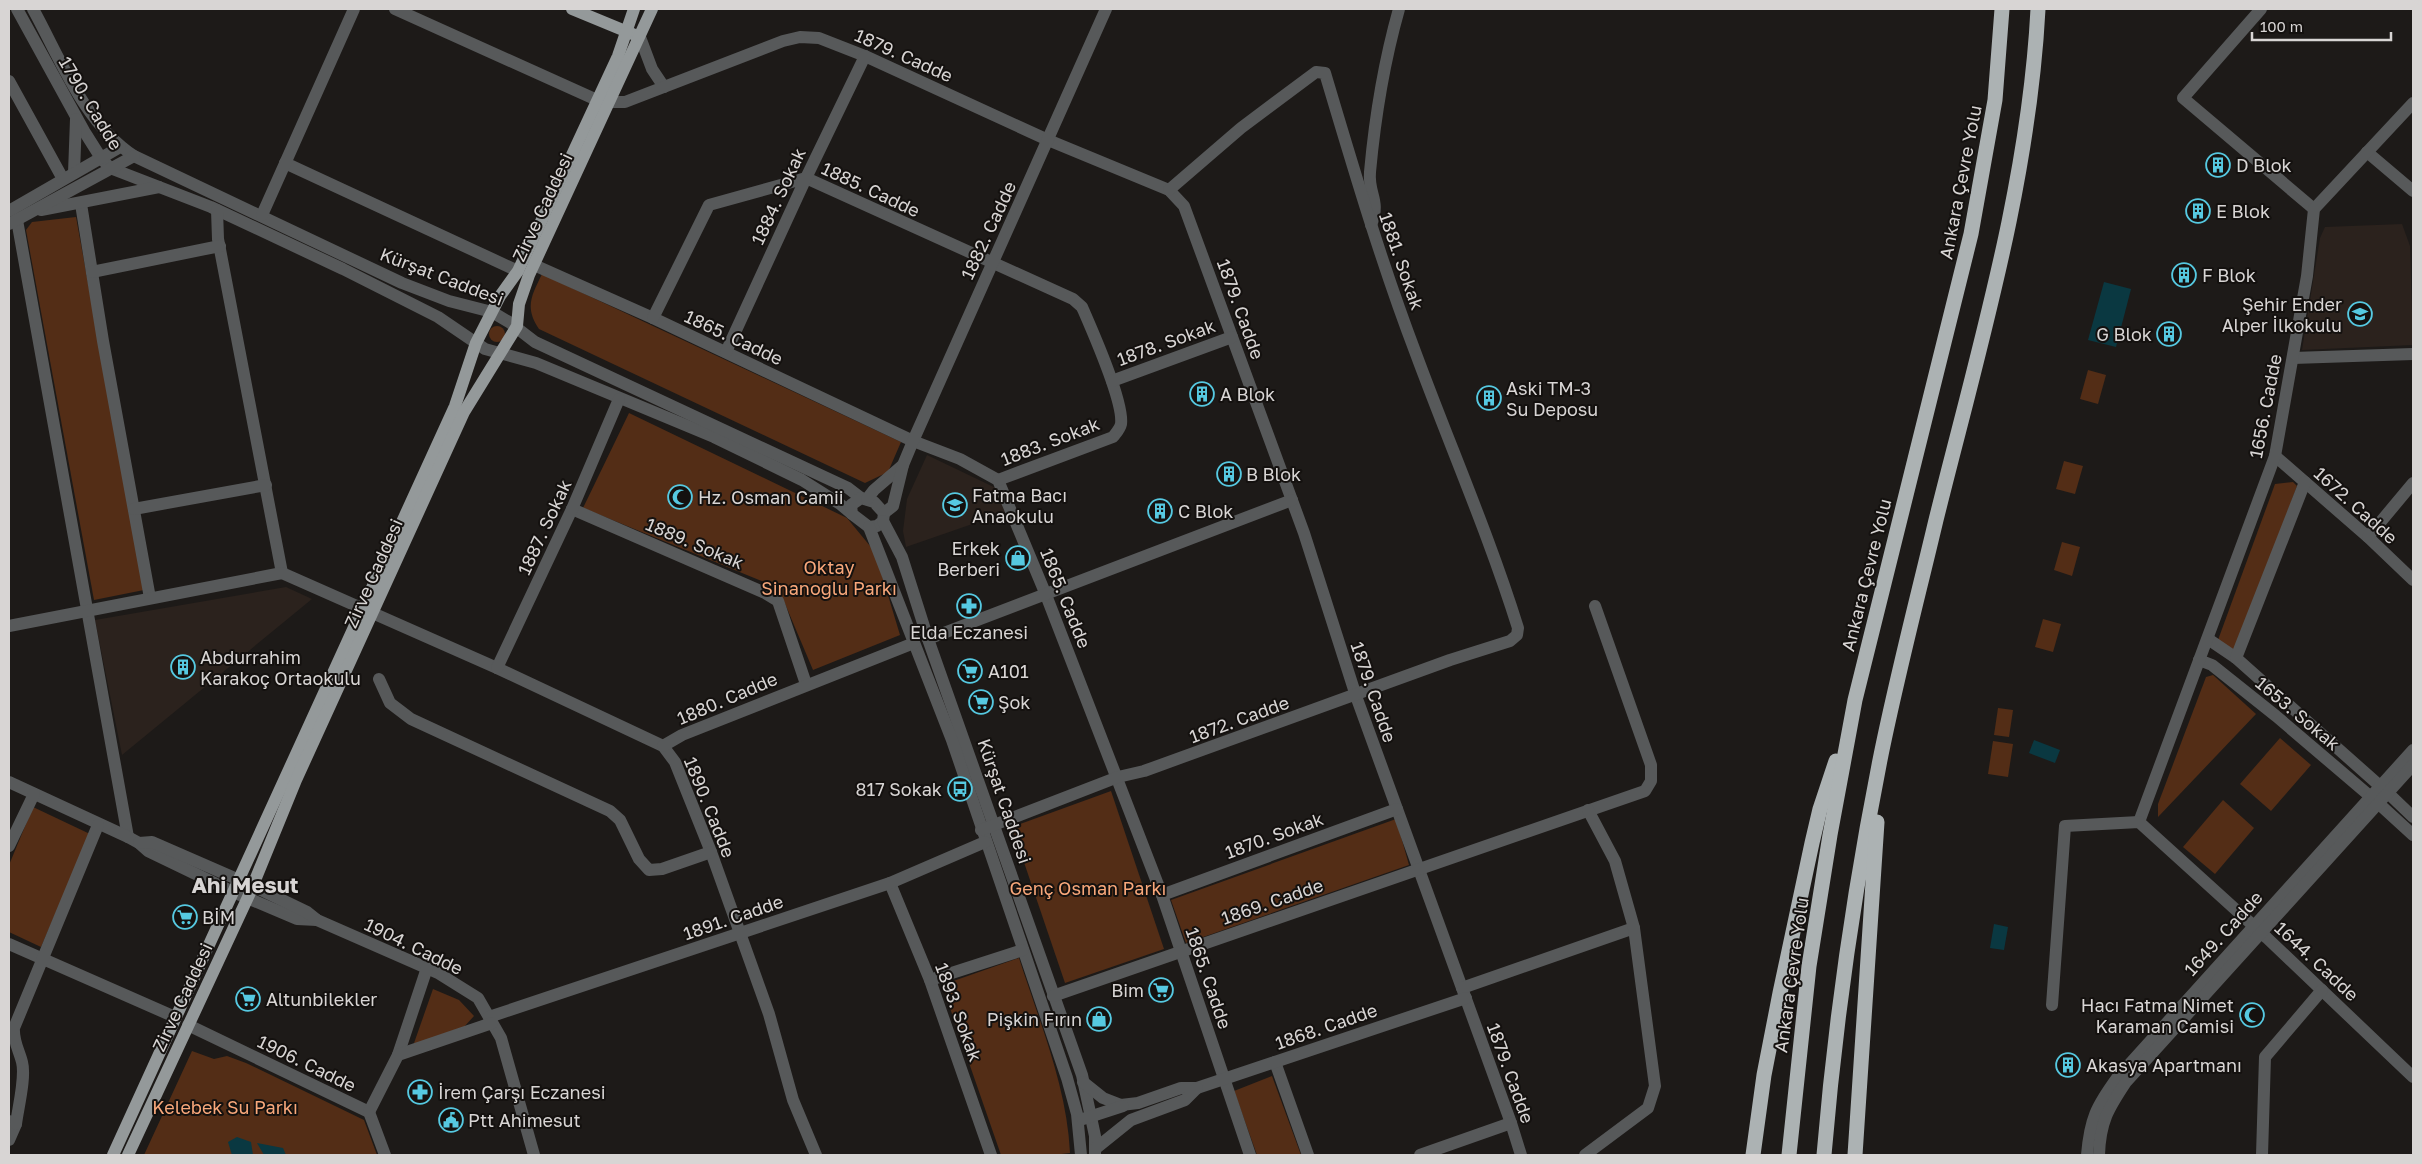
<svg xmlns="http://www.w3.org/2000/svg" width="2422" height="1164" font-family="'Golos Text',sans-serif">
<rect width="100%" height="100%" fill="#1d1a18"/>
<!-- built -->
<g fill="#2b221d">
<polygon points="2402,224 2410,246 2413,345 2302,350 2320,238 2325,227"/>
<polygon points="927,455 1000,490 1007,512 906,547 903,531 907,499"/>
<polygon points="286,587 312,599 122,755 95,620"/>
</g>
<!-- green -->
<g fill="#532d16">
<polygon points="76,217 144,590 94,600 26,230 32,222"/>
<path d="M542,274l359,168 -13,30 -23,11 -326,-154c-15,-22 -7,-34 3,-55z"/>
<circle cx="497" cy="334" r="8"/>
<polygon points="2088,370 2106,375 2098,404 2080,399"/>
<polygon points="629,413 847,518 875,552 900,635 813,670 783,599 769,584 583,508"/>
<polygon points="2064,461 2083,466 2075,494 2056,489"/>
<polygon points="2293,482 2297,486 2238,646 2234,650 2218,640 2275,484"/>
<polygon points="2062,542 2080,547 2072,576 2054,570"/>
<polygon points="2043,619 2061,624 2053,652 2035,647"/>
<polygon points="2213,675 2256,714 2158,817 2158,804 2206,677"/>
<polygon points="1998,708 2013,710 2009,737 1994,735"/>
<polygon points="2280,738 2311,765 2271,811 2240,784"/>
<polygon points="1993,741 2013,744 2008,777 1988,774"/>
<polygon points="1111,791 1164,949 1065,983 1012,827"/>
<polygon points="2223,800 2254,828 2215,874 2183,847"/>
<polygon points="33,807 90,834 41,947 9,932 9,865"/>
<polygon points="1396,819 1409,865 1186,943 1171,900"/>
<path d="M1019,958c20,63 48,128 51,195l-17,2h-52l-59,-170z"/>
<polygon points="433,989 459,1000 474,1016 463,1028 413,1046"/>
<polygon points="192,1051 214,1059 227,1056 246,1063 364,1120 377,1155 144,1155"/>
<polygon points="1272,1076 1301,1155 1257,1155 1234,1091"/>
</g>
<!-- water -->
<g fill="#0a3841">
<polygon points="2104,282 2131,289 2116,347 2088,340"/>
<polygon points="2034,740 2060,750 2055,763 2029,753"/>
<polygon points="1994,924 2008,927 2004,950 1990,948"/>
<polygon points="237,1137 251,1142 253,1155 232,1155 228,1142"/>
<polygon points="257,1143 283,1148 286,1155 264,1155"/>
</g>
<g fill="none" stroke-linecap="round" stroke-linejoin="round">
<!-- minor -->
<g stroke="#57595a" stroke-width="12">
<polyline points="17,9 84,131 101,158 110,168 211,207 343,269 438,317 485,349 536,363 714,437 802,480 840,504 852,514"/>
<path d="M33,9c28,51 51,114 101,147l268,127 47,18 43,11 17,10 26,20 313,146 13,10"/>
<polyline points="395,9 597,100"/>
<polyline points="2261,9 2183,98 2314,209"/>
<polyline points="640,37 652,69 664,87"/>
<polyline points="9,81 63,179"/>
<polyline points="610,102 625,102 783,41 800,37 819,38 865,56 1048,140 1169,190 1184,206 1304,533 1356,696 1511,1123 1521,1155"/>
<polyline points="2367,152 2413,191"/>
<polyline points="285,163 518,271"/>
<polyline points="74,173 76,119"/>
<polyline points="81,204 103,341 150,598"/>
<polyline points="41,210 159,187"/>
<polyline points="217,210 218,239 282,573"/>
<polyline points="9,211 120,147"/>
<polyline points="262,215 354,9"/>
<polyline points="17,220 128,837"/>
<polyline points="9,224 134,156"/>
<path d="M1371,225c10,-25 -3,-30 -1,-53 5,-55 14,-110 29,-163"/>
<polyline points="534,265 653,318 913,441 960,459 998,480 1046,595 1162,895 1250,1155"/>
<polyline points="92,272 220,246"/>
<path d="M653,318l56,-113 97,-27 267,121 9,8c10,23 42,95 39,117 -1,5 -5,9 -8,13l-115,43"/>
<polyline points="726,352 806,178 865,56"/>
<polyline points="2293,358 2413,354"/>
<polyline points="1112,381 1232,337"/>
<polyline points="2275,456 2368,537 2413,580"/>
<polygon points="861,498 874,502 884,513 883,521 877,526 869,527 852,514 851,505"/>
<polyline points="867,499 874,490 903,465"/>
<polyline points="134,509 266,485"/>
<polyline points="572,509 765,593 778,601 806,684"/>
<polyline points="884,513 893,506 903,465 913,441 1106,9"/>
<polyline points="883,521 902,557 928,639 1082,1075 1095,1136 1095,1155"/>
<polyline points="869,527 952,740 1067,1078 1077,1114 1081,1155"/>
<polyline points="2368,537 2413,483"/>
<polyline points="9,626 282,573 497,668 663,746 675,762 711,852 769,1014 793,1100 816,1155"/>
<polyline points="928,639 1292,500"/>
<polyline points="2208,639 2236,658 2380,786"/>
<polyline points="2236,658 2305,482"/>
<polyline points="2199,660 2212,665 2276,716 2371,797"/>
<polyline points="497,668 572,509 619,399"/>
<polyline points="379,679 390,703 411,719 610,811 620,820 639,859 649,870 662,869 711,852"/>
<polyline points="663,746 682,735 914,643"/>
<polyline points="9,782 128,837 139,843 148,851 233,892 297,919 317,920"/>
<polyline points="2388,793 2413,817"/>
<polyline points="2378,803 2413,835"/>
<polyline points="2139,822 2275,456 2307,276 2314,209 2413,103"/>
<path d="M981,830l137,-53 26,-6 306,-111 60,-19 7,-6 1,-7c-29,-93 -68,-182 -102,-274 -35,-92 -63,-187 -91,-281l-9,-1 -75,56 -72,62"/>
<polyline points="139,843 152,842 253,886 307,912 317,920 438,973 478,998 501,1038 534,1155"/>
<polyline points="9,846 34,794"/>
<polyline points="890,883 930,980 991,1155"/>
<polyline points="1162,895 1397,809"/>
<polyline points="9,944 175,1017"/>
<polyline points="930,980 1023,950"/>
<polyline points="1462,988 1634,928"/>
<polyline points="1053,996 1645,791 1651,781 1651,765 1595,606"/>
<polyline points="2052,1005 2065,826 2139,822 2267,938 2413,1077"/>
<polyline points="489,1017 890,883 985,842"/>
<polyline points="188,1025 369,1112 385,1155"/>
<polyline points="398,1055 427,968"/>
<polyline points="1275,1062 1308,1155"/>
<polyline points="1083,1082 1103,1098 1121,1105 1138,1103 1181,1088 1197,1088 1466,998"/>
<polyline points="369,1112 398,1055 492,1023"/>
<polyline points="1083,1119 1123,1106"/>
<polyline points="9,1121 16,1124 9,1140"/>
<path d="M16,1124c2,-16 10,-47 6,-62 -3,-12 -9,-21 -8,-34l84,-203"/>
<polyline points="1095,1149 1131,1120 1185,1100 1197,1088"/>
<polyline points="1420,1155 1511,1123"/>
<polyline points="1585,1155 1648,1108 1655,1086 1634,928 1615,861 1588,810"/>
<path d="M2087,1155c3,-36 9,-48 30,-77l296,-328"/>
<path d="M2099,1155c1,-33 9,-46 27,-73l287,-317"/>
<polyline points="2262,1155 2265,1057 2322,990"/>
</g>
<!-- major -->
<g stroke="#94999a" stroke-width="12">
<polyline points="572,9 635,35"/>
<polyline points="113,1155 455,406 476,343 500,296 518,271 618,56 634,9"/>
<polyline points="128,1155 249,895 296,780 464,412 517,326 519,304 529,275 652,9"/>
</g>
<!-- highway -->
<g stroke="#acb2b3" stroke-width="15">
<polyline points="1753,1155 1764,1075 1780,993 1812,843 1820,809 1836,761"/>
<polyline points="1789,1155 1809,966 1830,835 1855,700 1971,234 1995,100 2002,9"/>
<path d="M1824,1155c11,-132 30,-264 56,-395 16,-80 37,-160 56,-240 42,-169 93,-337 102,-511"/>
<polyline points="1855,1155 1877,822"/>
</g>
</g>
<!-- icons -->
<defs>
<g id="building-ring" transform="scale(1.25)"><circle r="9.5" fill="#14110f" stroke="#56c9e1" stroke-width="1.5"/><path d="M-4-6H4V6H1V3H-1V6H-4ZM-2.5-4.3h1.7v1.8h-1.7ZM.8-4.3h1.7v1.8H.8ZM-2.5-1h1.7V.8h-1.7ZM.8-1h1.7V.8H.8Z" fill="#56c9e1"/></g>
<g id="school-ring" transform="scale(1.25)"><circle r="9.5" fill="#14110f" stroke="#56c9e1" stroke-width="1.5"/><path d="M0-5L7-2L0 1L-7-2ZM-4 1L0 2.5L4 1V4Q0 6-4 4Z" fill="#56c9e1"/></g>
<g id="mosque-ring" transform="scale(1.25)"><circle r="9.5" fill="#14110f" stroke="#56c9e1" stroke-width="1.5"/><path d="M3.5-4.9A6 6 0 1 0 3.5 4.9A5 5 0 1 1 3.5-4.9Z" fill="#56c9e1"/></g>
<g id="shop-ring" transform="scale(1.25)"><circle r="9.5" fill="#14110f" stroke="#56c9e1" stroke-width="1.5"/><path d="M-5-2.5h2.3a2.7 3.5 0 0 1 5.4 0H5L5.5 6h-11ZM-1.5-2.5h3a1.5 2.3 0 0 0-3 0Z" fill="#56c9e1"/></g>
<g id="pharmacy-ring" transform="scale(1.25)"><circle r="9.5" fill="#14110f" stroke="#56c9e1" stroke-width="1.5"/><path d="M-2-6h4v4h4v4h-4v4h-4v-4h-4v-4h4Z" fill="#56c9e1"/></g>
<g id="supermarket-ring" transform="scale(1.25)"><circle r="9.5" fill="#14110f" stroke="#56c9e1" stroke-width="1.5"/><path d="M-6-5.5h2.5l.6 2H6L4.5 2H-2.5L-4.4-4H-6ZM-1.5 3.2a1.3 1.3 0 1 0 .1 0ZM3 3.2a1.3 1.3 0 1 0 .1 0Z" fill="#56c9e1"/></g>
<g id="bus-ring" transform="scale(1.25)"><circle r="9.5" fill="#14110f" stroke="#56c9e1" stroke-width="1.5"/><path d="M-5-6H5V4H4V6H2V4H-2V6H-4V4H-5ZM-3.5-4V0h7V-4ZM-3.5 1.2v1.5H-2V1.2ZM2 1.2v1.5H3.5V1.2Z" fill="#56c9e1"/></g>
<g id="civic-ring" transform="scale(1.25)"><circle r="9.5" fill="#14110f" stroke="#56c9e1" stroke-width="1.5"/><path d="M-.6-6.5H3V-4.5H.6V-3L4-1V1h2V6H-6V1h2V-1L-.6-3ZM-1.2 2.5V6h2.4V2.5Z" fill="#56c9e1"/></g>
</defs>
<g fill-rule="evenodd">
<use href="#building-ring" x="2218" y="165"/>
<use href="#building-ring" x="2198" y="211"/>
<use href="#building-ring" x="2184" y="275"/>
<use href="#school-ring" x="2360" y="314"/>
<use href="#building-ring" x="2169" y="334"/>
<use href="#building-ring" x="1202" y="394"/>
<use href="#building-ring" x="1489" y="398"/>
<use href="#building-ring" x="1229" y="474"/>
<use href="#mosque-ring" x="680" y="497"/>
<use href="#school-ring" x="955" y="505"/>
<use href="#building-ring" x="1160" y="511"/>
<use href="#shop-ring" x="1018" y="558"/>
<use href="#pharmacy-ring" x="969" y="606"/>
<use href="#building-ring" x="183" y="667"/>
<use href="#supermarket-ring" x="970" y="671"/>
<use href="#supermarket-ring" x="981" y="702"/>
<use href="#bus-ring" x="960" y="789"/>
<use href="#supermarket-ring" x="185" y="917"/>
<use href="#supermarket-ring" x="1161" y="990"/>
<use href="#supermarket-ring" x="248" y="999"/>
<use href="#mosque-ring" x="2252" y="1015"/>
<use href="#shop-ring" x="1099" y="1019"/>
<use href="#building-ring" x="2068" y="1065"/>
<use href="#pharmacy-ring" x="420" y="1092"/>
<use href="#civic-ring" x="451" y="1120"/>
</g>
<g text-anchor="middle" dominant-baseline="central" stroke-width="4" stroke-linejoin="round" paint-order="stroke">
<!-- street labels -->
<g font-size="18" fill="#d8d5d4" stroke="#14110f">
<text transform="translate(904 55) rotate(24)">1879. Cadde</text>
<text transform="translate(91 103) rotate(59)">1790. Cadde</text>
<text transform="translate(1960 182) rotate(-79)">Ankara Çevre Yolu</text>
<text transform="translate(871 189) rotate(25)">1885. Cadde</text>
<text transform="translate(778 196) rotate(-65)">1884. Sokak</text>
<text transform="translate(542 207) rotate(-65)">Zirve Caddesi</text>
<text transform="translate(988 230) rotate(-65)">1882. Cadde</text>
<text transform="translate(1402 261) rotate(71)">1881. Sokak</text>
<text transform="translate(442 276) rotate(21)">Kürşat Caddesi</text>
<text transform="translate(1241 309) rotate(70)">1879. Cadde</text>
<text transform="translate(734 337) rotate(25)">1865. Cadde</text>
<text transform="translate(1166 342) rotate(-20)">1878. Sokak</text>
<text transform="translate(2265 406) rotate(-79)">1656. Cadde</text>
<text transform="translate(1050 441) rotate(-21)">1883. Sokak</text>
<text transform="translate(2356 505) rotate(42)">1672. Cadde</text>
<text transform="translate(544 527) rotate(-65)">1887. Sokak</text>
<text transform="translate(695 543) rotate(23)">1889. Sokak</text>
<text transform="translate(373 573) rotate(-66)">Zirve Caddesi</text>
<text transform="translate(1866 575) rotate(-76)">Ankara Çevre Yolu</text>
<text transform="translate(1066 598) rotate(68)">1865. Cadde</text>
<text transform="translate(1374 692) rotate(71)">1879. Cadde</text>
<text transform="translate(727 698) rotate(-23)">1880. Cadde</text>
<text transform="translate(2298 713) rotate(40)">1653. Sokak</text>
<text transform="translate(1239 719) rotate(-20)">1872. Cadde</text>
<text transform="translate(1005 801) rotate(71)">Kürşat Caddesi</text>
<text transform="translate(710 807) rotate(68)">1890. Cadde</text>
<text transform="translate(1274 835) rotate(-20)">1870. Sokak</text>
<text transform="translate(1272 901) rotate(-19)">1869. Cadde</text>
<text transform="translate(733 917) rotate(-19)">1891. Cadde</text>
<text transform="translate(2223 933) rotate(-48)">1649. Cadde</text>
<text transform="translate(414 946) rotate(26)">1904. Cadde</text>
<text transform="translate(2317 961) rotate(43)">1644. Cadde</text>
<text transform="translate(1791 975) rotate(-82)">Ankara Çevre Yolu</text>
<text transform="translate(1209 978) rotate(71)">1865. Cadde</text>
<text transform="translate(182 997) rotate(-65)">Zirve Caddesi</text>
<text transform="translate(959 1012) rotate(70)">1893. Sokak</text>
<text transform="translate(1326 1026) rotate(-19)">1868. Cadde</text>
<text transform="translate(307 1063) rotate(26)">1906. Cadde</text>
<text transform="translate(1511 1073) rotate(70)">1879. Cadde</text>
</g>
<!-- poi labels -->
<g font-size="18" fill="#d8d5d4" stroke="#14110f" text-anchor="start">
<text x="2236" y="165">D Blok</text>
<text x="2216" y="211">E Blok</text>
<text x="2202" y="275">F Blok</text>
<text x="2342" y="304" text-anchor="end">Şehir Ender<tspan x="2342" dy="21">Alper İlkokulu</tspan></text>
<text x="2152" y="334" text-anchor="end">G Blok</text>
<text x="1506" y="388">Aski TM-3<tspan x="1506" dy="21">Su Deposu</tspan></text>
<text x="1220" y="394">A Blok</text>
<text x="1246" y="474">B Blok</text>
<text x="972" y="495">Fatma Bacı<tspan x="972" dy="21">Anaokulu</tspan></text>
<text x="698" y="497">Hz. Osman Camii</text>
<text x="1178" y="511">C Blok</text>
<text x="1000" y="548" text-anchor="end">Erkek<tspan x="1000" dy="21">Berberi</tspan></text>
<text x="969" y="632" text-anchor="middle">Elda Eczanesi</text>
<text x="200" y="657">Abdurrahim<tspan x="200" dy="21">Karakoç Ortaokulu</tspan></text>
<text x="988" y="671">A101</text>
<text x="998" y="702">Şok</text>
<text x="942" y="789" text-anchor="end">817 Sokak</text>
<text x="202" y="917">BİM</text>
<text x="1144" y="990" text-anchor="end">Bim</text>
<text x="266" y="999">Altunbilekler</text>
<text x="2234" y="1005" text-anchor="end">Hacı Fatma Nimet<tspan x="2234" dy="21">Karaman Camisi</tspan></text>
<text x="1082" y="1019" text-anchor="end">Pişkin Fırın</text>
<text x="2086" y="1065">Akasya Apartmanı</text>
<text x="438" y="1092">İrem Çarşı Eczanesi</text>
<text x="468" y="1120">Ptt Ahimesut</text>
</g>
<!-- park labels -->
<g font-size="18" fill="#f9a87b" stroke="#14110f">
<text x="829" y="567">Oktay<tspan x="829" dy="21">Sinanoğlu Parkı</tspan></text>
<text x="1088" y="888">Genç Osman Parkı</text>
<text x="225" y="1107">Kelebek Su Parkı</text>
</g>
<!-- district labels -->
<g font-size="22" font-weight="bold" fill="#d8d5d4" stroke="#14110f">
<text x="245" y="884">Ahi Mesut</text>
</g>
</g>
<!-- border -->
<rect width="2422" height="1164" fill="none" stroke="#d8d5d4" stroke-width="20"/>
<!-- scale -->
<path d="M2252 32v8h139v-8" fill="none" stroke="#d8d5d4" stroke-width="2.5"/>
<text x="2260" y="32" font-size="15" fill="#d8d5d4" stroke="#14110f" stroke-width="4" paint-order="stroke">100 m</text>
</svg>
